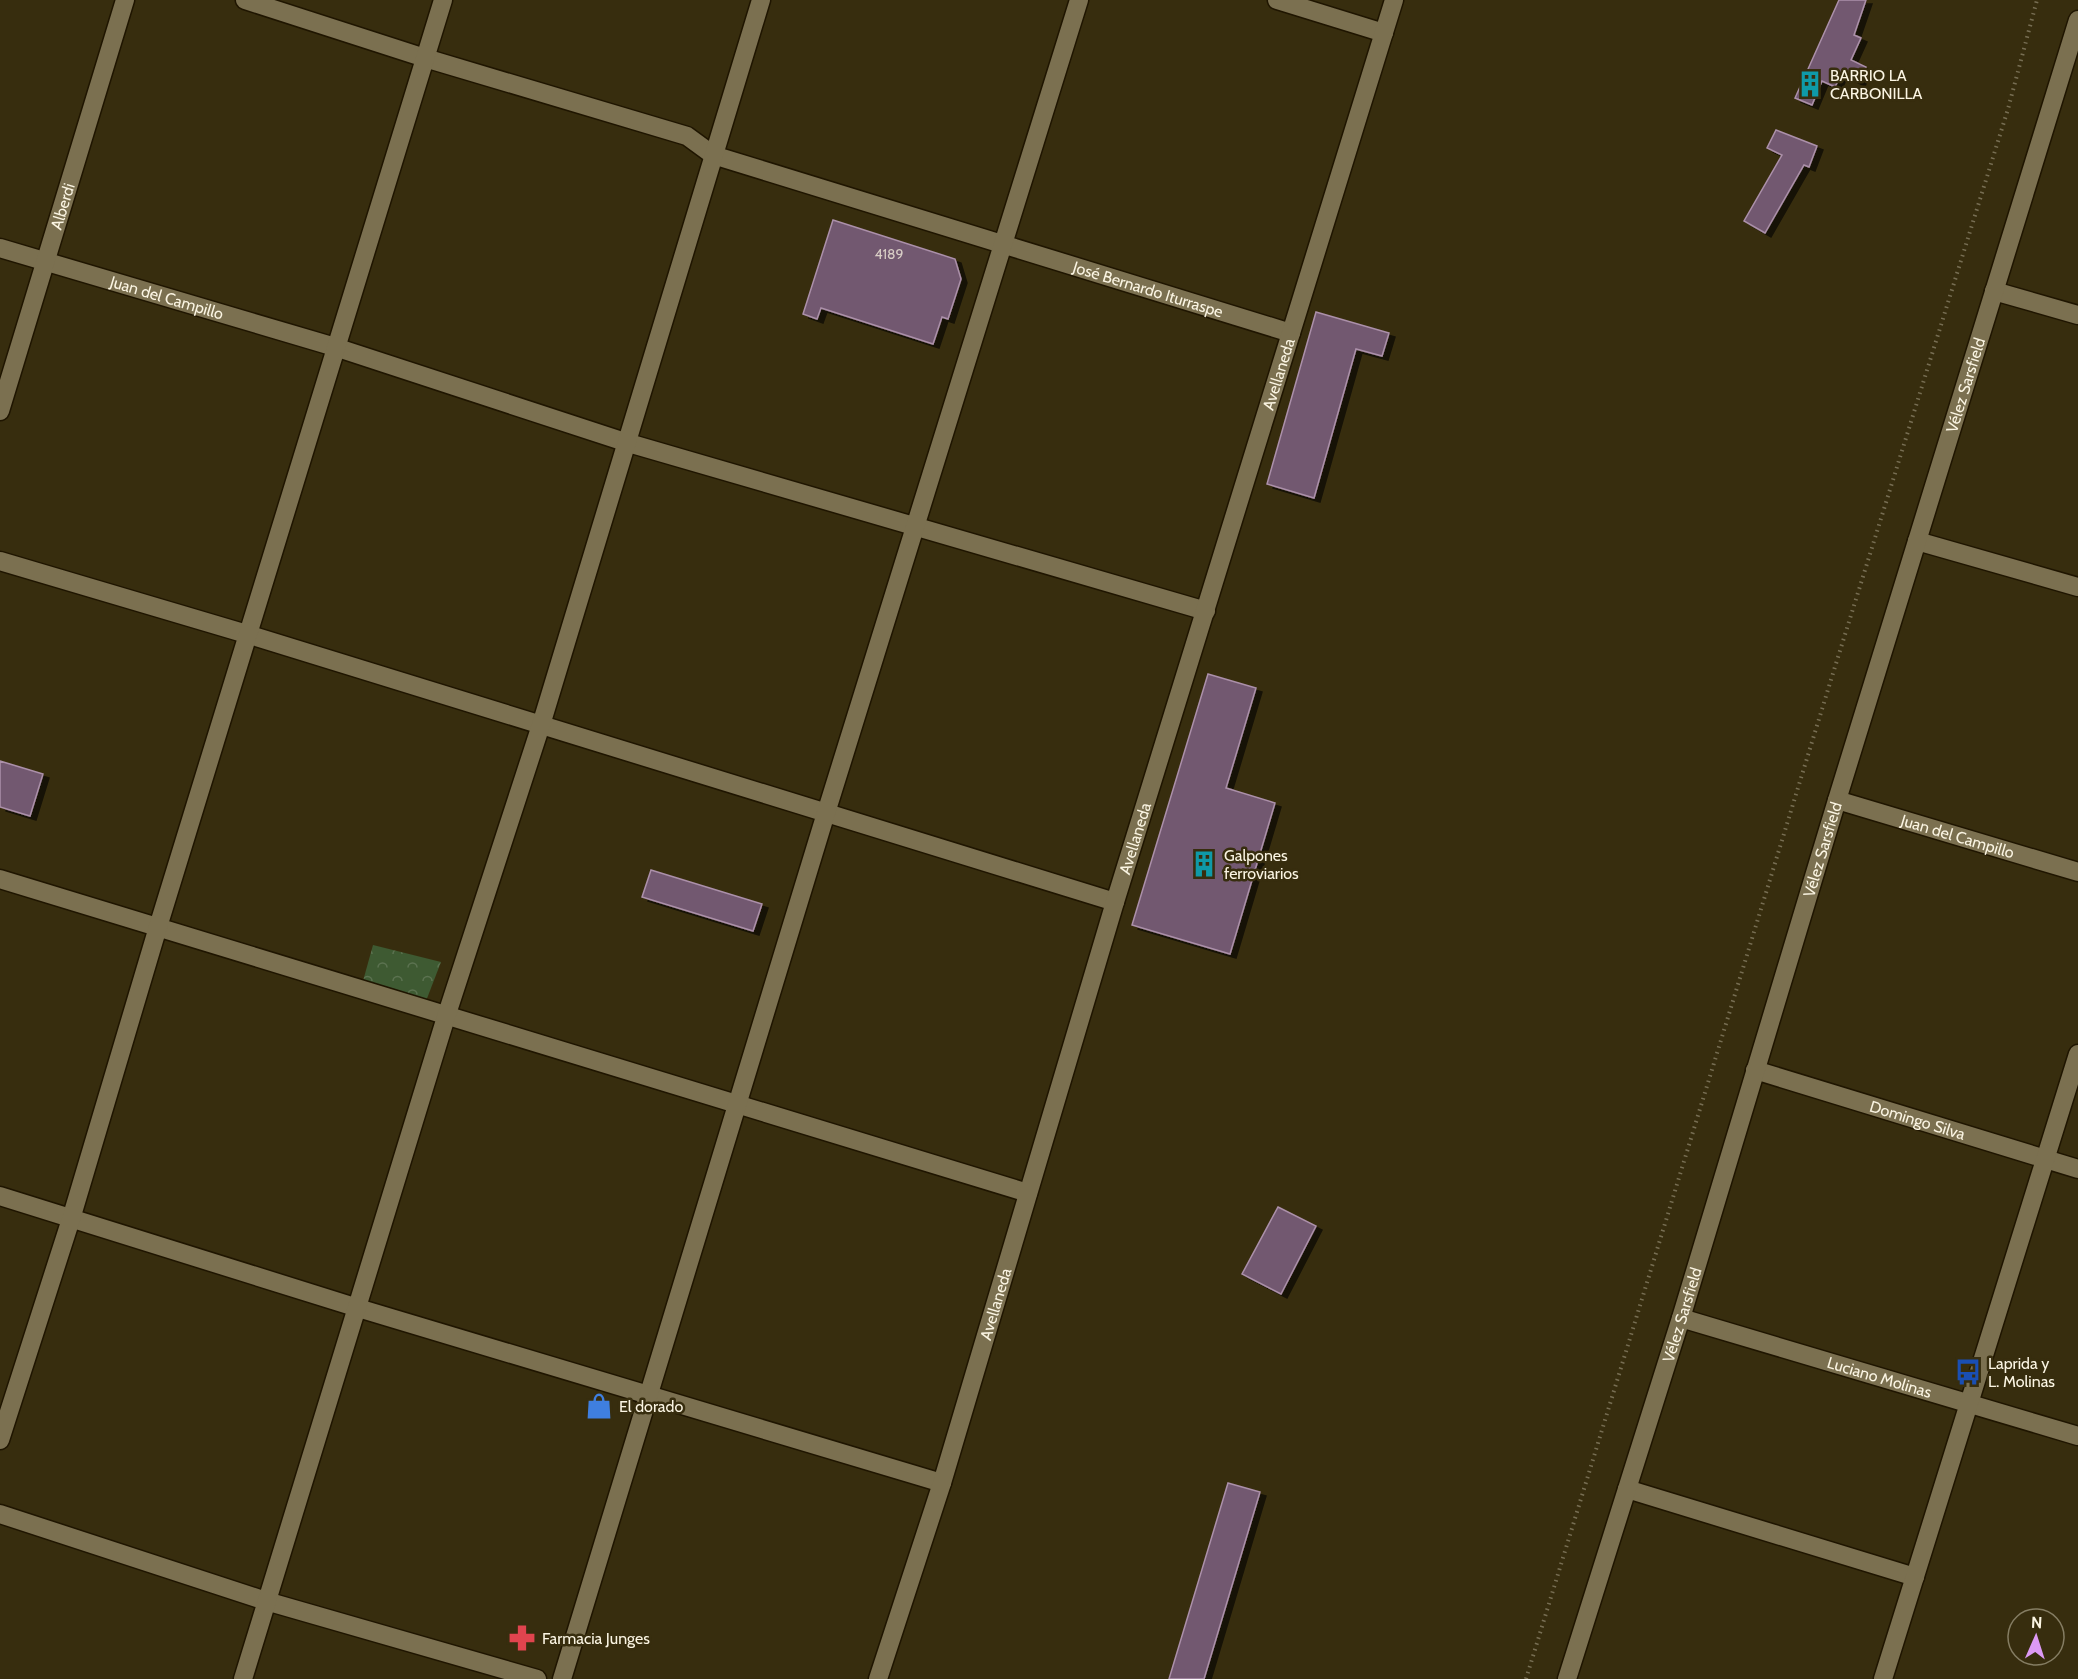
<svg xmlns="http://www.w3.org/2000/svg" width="2078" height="1679" font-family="Cabin,sans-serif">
<defs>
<pattern id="forest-crowns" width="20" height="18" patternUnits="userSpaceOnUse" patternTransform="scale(1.5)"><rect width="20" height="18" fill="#3e5a32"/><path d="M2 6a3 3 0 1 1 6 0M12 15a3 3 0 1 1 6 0" fill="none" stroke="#5b7250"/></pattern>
<filter id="shadow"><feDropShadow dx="6" dy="4" stdDeviation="0" flood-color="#0009"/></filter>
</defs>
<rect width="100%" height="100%" fill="#372d0e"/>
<!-- forest -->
<polygon fill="url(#forest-crowns)" points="373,945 441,962 426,1001 363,981"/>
<!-- building -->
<g fill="#725970" stroke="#ac90aa" stroke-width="1.5" filter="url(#shadow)">
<polygon points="1839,0 1866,0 1854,35 1861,38 1851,60 1866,67 1859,82 1841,74 1835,87 1822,81 1812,105 1795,98"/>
<polygon points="1776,130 1817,146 1809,167 1804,165 1765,233 1744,221 1782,155 1767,148"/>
<polygon points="833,220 955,259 961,279 948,319 942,317 933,344 821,308 817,319 803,314"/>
<polygon points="1316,312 1389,333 1382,356 1356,349 1314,498 1267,484"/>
<polygon points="1208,674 1256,688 1226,788 1275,803 1230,954 1132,925"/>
<polygon points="0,761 43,774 30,816 0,807"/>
<polygon points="651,870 762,904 753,931 642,897"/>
<polygon points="1278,1207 1316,1226 1281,1294 1242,1274"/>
<polygon points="1228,1483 1260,1492 1204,1679 1169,1679"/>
</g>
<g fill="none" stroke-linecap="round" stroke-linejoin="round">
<!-- minor casing -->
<g stroke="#1f1500" stroke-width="21">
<g id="minor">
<path id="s1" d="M245,0l180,58 262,78 26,19 578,178"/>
<polyline points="1277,0 1384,33"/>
<path id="s2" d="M0,248l335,99 290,95 581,169"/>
<polyline points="1994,291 2078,315"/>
<path id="s3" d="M0,411l125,-411"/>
<polyline points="1917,541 2078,587"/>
<polyline points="0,561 250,635 1115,902"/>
<path id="s4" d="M1837,800l241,72"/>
<polyline points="0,879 1028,1193"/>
<path id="s5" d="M1755,1070l323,99"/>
<polyline points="0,1196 358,1308 942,1483"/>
<path id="s6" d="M1681,1318l397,118"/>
<polyline points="0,1440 71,1219 158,927 443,0"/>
<polyline points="1627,1489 1915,1577"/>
<polyline points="0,1514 266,1601 537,1679"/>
<polyline points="243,1679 446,1017 541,725 761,0"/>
<polyline points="562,1679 826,813 1079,0"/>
<path id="s7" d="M878,1679l64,-196 173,-581 279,-902"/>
<path id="s8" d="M1567,1679l114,-361 156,-518 241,-780"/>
<polyline points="1883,1679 2078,1054"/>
</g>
</g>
<!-- path -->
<polyline stroke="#776e53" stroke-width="4" stroke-dasharray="1.5 4.5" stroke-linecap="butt" points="1526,1679 1830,683 2008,109 2037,0"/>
<!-- minor -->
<use href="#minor" stroke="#7b7050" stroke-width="18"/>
</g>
<!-- icons -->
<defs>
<g id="building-bare" transform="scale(2.07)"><path d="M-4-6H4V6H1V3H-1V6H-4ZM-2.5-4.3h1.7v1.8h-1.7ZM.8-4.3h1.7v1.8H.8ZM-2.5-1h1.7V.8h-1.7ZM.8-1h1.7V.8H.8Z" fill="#0f9aa8" stroke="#372d0e" stroke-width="2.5" paint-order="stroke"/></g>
<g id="bus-bare" transform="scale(2.07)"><path d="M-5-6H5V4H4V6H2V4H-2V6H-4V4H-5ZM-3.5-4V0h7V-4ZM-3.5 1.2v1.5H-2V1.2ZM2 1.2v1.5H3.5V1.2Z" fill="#1a4fb4" stroke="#372d0e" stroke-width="2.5" paint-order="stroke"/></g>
<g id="shop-bare" transform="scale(2.07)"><path d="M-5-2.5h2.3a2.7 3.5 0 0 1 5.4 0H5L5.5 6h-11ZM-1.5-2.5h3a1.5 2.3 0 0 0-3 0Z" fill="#3f7fe0" stroke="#372d0e" stroke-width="2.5" paint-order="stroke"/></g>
<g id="pharmacy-bare" transform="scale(2.07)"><path d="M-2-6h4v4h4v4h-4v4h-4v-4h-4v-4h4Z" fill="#e0444e" stroke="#372d0e" stroke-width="2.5" paint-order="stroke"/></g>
</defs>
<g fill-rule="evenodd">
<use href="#building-bare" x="1810" y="84"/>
<use href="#building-bare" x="1204" y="864"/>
<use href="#bus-bare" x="1968" y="1372"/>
<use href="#shop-bare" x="599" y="1406"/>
<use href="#pharmacy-bare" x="522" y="1638"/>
</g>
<g text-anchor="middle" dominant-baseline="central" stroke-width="5" stroke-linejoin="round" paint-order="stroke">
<!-- number labels -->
<g font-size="14" fill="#d9cec6">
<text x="889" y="254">4189</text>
</g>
<!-- poi labels -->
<g font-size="16" fill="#fbf5e3" stroke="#372d0e" text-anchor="start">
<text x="1830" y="75">BARRIO LA<tspan x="1830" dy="18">CARBONILLA</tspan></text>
<text x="1224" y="855">Galpones<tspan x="1224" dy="18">ferroviarios</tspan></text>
<text x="1988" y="1363">Laprida y<tspan x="1988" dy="18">L. Molinas</tspan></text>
<text x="619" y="1406">El dorado</text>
<text x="542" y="1638">Farmacia Junges</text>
</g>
<!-- street labels -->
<g font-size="16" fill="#fbf5e3" stroke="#372d0e">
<text stroke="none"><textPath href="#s3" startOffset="214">Alberdi</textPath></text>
<text stroke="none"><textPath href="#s1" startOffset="950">José Bernardo Iturraspe</textPath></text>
<text stroke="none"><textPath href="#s2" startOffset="174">Juan del Campillo</textPath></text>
<text stroke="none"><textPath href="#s7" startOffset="1365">Avellaneda</textPath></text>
<text stroke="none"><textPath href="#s8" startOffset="1354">Vélez Sarsfield</textPath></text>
<text stroke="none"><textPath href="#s4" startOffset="126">Juan del Campillo</textPath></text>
<text stroke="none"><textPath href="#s7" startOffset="879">Avellaneda</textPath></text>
<text stroke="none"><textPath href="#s8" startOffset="868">Vélez Sarsfield</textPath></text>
<text stroke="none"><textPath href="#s5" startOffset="170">Domingo Silva</textPath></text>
<text stroke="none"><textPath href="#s7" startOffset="393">Avellaneda</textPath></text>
<text stroke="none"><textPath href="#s8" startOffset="382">Vélez Sarsfield</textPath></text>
<text stroke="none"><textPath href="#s6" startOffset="207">Luciano Molinas</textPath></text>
</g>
</g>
<!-- north arrow -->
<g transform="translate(2036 1637) rotate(3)"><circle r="28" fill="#372d0e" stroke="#857d63" stroke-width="1.5"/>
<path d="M0-4.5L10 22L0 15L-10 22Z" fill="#dc99f4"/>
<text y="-9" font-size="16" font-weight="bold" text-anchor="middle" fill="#fbf5e3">N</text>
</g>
</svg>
